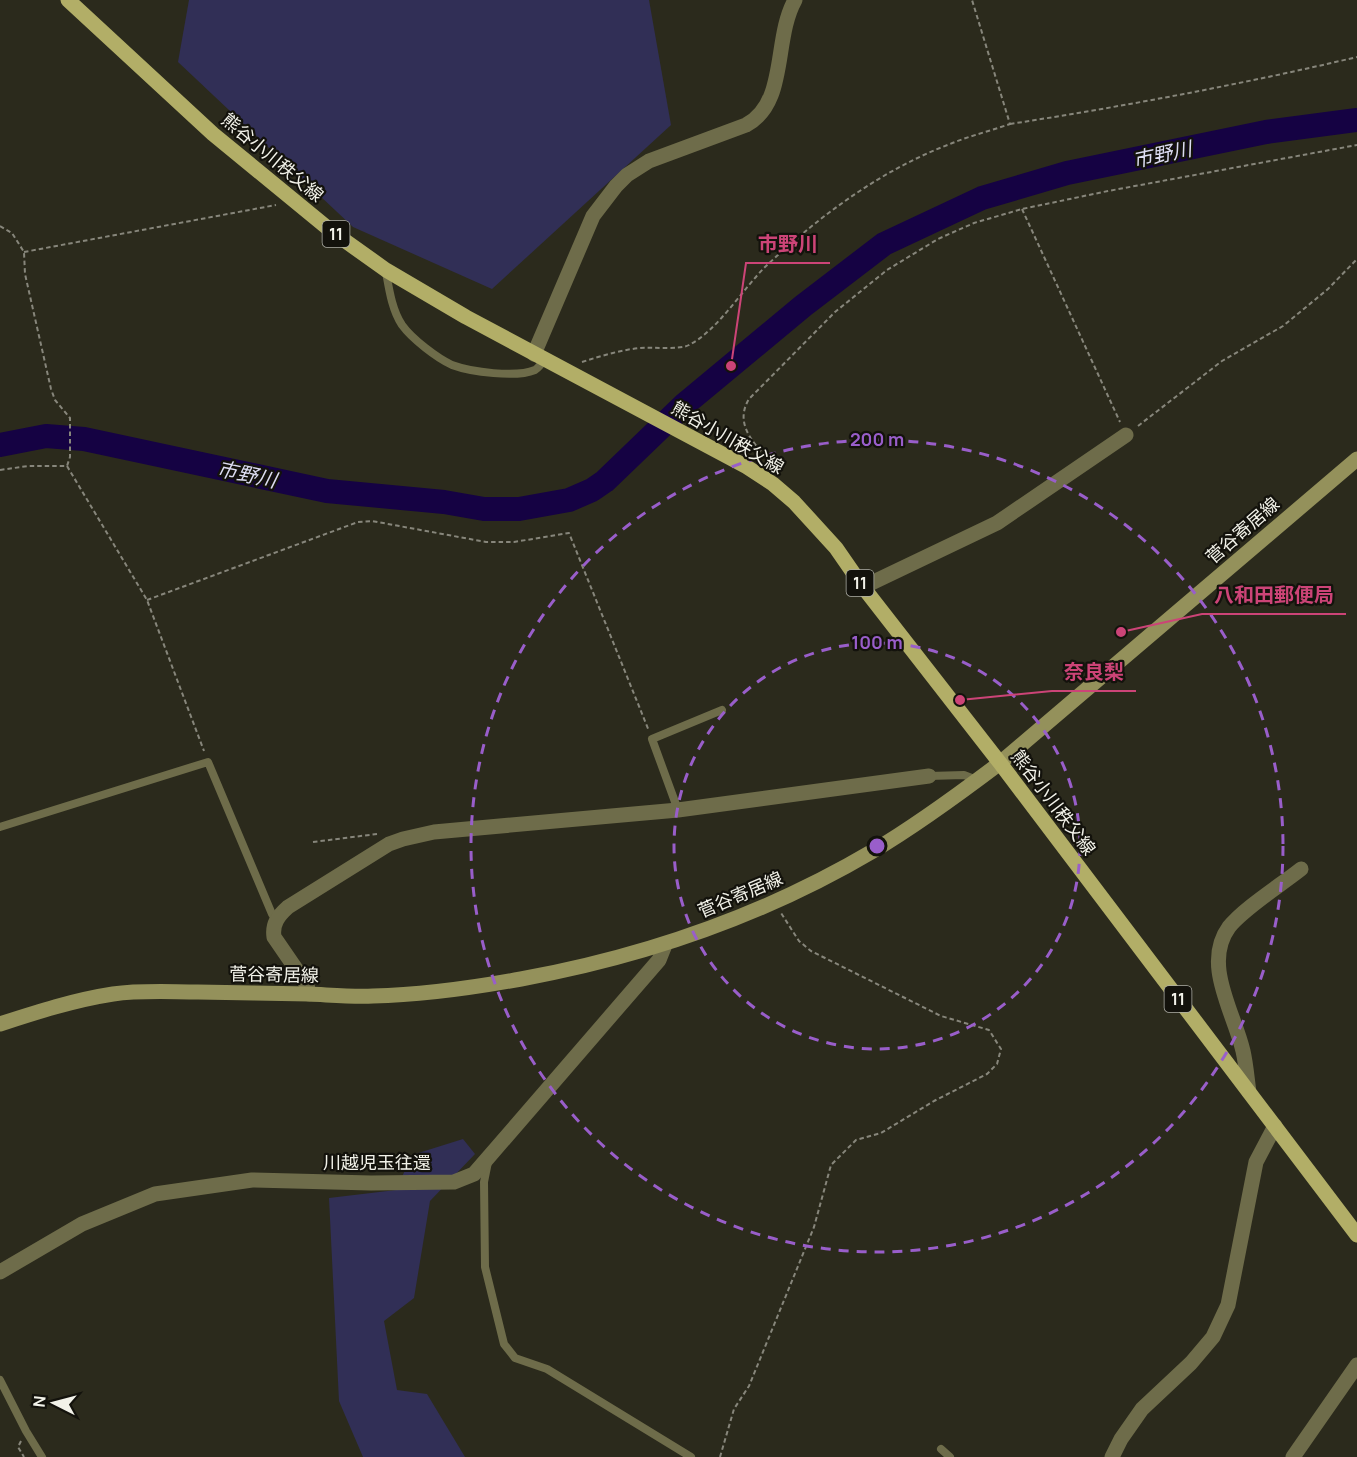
<svg xmlns="http://www.w3.org/2000/svg" width="1357" height="1457" font-family="Manrope,'Noto Sans JP',sans-serif">
<rect width="100%" height="100%" fill="#2b2a1c"/>
<!-- green -->
<g fill="#312f56">
<polygon points="189,0 649,0 671,125 492,289 353,227 178,62"/>
<polygon points="463,1139 475,1154 430,1201 414,1298 384,1321 397,1390 427,1394 465,1457 363,1457 339,1401 329,1198 396,1190 412,1155"/>
</g>
<g fill="none" stroke-linecap="round" stroke-linejoin="round">
<!-- river -->
<polyline stroke="#150243" stroke-width="24" points="0,445 46,436 84,439 327,491 444,502 484,509 519,509 569,500 592,490 605,481 685,404 803,306 884,244 982,198 1067,173 1266,132 1357,120"/>
<!-- path -->
<g stroke="#87867b" stroke-width="2" stroke-dasharray="4.5 3" stroke-linecap="butt">
<path d="M1010,124c116,-18 233,-40 347,-67"/>
<polyline points="1022,209 1120,422"/>
<polyline points="0,226 12,233 24,252 25,274 51,389 55,400 70,418 70,457 67,466"/>
<polyline points="24,252 276,205"/>
<path d="M582,362c19,-6 38,-12 58,-14 12,-1 40,2 49,-3 28,-14 54,-56 76,-78 53,-50 116,-97 185,-123 19,-8 40,-13 60,-20l-38,-124"/>
<polyline points="1138,426 1222,361 1283,326 1328,289 1357,259"/>
<polyline points="67,466 147,600 204,751"/>
<path d="M776,468c-17,-20 -44,-41 -27,-69l86,-87 52,-42 51,-31 36,-16 48,-14 86,-18 249,-46"/>
<polyline points="0,470 28,466 67,466"/>
<polyline points="147,600 358,522 372,521 486,542 514,542 569,533 649,731"/>
<polyline points="313,842 377,834"/>
<polyline points="21,1441 18,1447 24,1457"/>
<polyline points="720,1457 734,1409 749,1386 814,1227 831,1165 856,1140 881,1133 934,1101 987,1074 997,1064 1001,1049 989,1030 941,1016 811,951 799,941 781,913"/>
</g>
<!-- lane -->
<g stroke="#6e6c4a" stroke-width="8">
<path d="M386,272c3,17 6,38 16,53 10,14 35,33 50,40 19,7 64,13 83,5 3,-2 7,-7 9,-10"/>
<polyline points="929,776 964,775 977,780"/>
<polyline points="678,810 652,739 722,710"/>
<polyline points="0,827 208,762 272,914 276,919"/>
<polyline points="488,1162 484,1182 485,1267 504,1344 515,1358 547,1369 691,1457"/>
<polyline points="0,1380 26,1431 42,1457"/>
<polyline points="941,1449 950,1457"/>
</g>
<!-- street -->
<g stroke="#6e6c4a" stroke-width="15">
<path d="M534,354l59,-138 23,-30 11,-11 22,-14 97,-36c42,-22 27,-86 49,-125"/>
<polyline points="863,587 997,523 1126,435"/>
<path d="M309,994l-2,-9 -33,-48c-2,-13 4,-21 14,-30l101,-63 14,-5 31,-7 244,-22 251,-34"/>
<path d="M1249,1092c-2,-14 -3,-28 -6,-41 -9,-39 -41,-87 -14,-124 15,-19 52,-42 72,-58"/>
<polyline points="0,1272 82,1224 155,1194 252,1180 371,1183 454,1182 474,1174 659,960 665,945"/>
<polyline points="1112,1457 1121,1439 1142,1409 1191,1363 1213,1337 1228,1305 1256,1162 1275,1126"/>
<polyline points="1293,1457 1357,1365"/>
</g>
<!-- secondary -->
<path stroke="#94915b" stroke-width="15" d="M0,1024c37,-12 74,-24 113,-30 28,-4 57,-2 85,-2 37,1 74,1 111,2 22,1 43,3 64,2 50,-1 99,-8 148,-17 126,-23 242,-63 352,-128 44,-26 86,-57 127,-88l357,-304"/>
<!-- primary -->
<polyline stroke="#b2ae67" stroke-width="15" points="68,0 213,134 330,230 386,270 466,317 747,467 773,484 794,502 836,548 863,587 1000,763 1357,1235"/>
</g>
<!-- distance rings -->
<g fill="none" stroke="#995eca" stroke-width="3" stroke-dasharray="10 8">
<circle cx="877" cy="846" r="203"/>
<circle cx="877" cy="846" r="406"/>
</g>
<g text-anchor="middle" dominant-baseline="central" stroke-width="4.5" stroke-linejoin="round" paint-order="stroke">
<!-- shield labels -->
<g fill="#13120c" stroke="#afafa7" stroke-width="1.5">
<rect x="322.5" y="221" width="27" height="26" rx="4.5"/>
<rect x="846.5" y="570" width="27" height="26" rx="4.5"/>
<rect x="1164.5" y="986" width="27" height="26" rx="4.5"/>
</g>
<g font-size="16" font-weight="bold" fill="#f2f2e9">
<text x="336" y="234">11</text>
<text x="860" y="583">11</text>
<text x="1178" y="999">11</text>
</g>
<!-- street labels -->
<g font-size="18" fill="#f2f2e9" stroke="#13120c">
<text transform="translate(273 157) rotate(40)">熊谷小川秩父線</text>
<text transform="translate(728 437) rotate(30)">熊谷小川秩父線</text>
<text transform="translate(1242 530) rotate(-41)">菅谷寄居線</text>
<text transform="translate(1054 802) rotate(53)">熊谷小川秩父線</text>
<text transform="translate(740 894) rotate(-23)">菅谷寄居線</text>
<text transform="translate(274 974) rotate(1)">菅谷寄居線</text>
<text x="377" y="1162">川越児玉往還</text>
</g>
<!-- water labels -->
<g font-size="20" font-style="italic" fill="#dcdcf1" stroke="#13120c">
<text transform="translate(1162 154) rotate(-12)">市野川</text>
<text transform="translate(247 474) rotate(12)">市野川</text>
</g>
</g>
<circle cx="877" cy="846" r="9" fill="#995eca" stroke="#13120c" stroke-width="3"/>
<g font-size="18" text-anchor="middle" font-weight="bold" fill="#995eca" stroke="#13120c" stroke-width="4.5" stroke-linejoin="round" paint-order="stroke">
<text x="877" y="446">200 m</text>
<text x="877" y="649">100 m</text>
</g>
<!-- callouts -->
<path fill="none" stroke="#c47" stroke-width="2" d="M731 366L746 263H830M1121 632L1202 614H1346M960 700L1052 691H1136"/>
<g fill="#c47" stroke="#13120c" stroke-width="2">
<circle cx="731" cy="366" r="6"/>
<circle cx="1121" cy="632" r="6"/>
<circle cx="960" cy="700" r="6"/>
</g>
<g font-size="20" text-anchor="middle" font-weight="bold" fill="#c47" stroke="#13120c" stroke-width="4.5" stroke-linejoin="round" paint-order="stroke">
<text x="788" y="251">市野川</text>
<text x="1274" y="602">八和田郵便局</text>
<text x="1094" y="679">奈良梨</text>
</g>
<!-- north arrow -->
<g transform="translate(54 1403) rotate(276)" stroke="#13120c" stroke-width="4.5" paint-order="stroke">
<path d="M0-4.5L10 22L0 15L-10 22Z" fill="#f2f2e9"/>
<text y="-9" font-size="16" font-weight="bold" text-anchor="middle" fill="#f2f2e9">N</text>
</g>
</svg>
